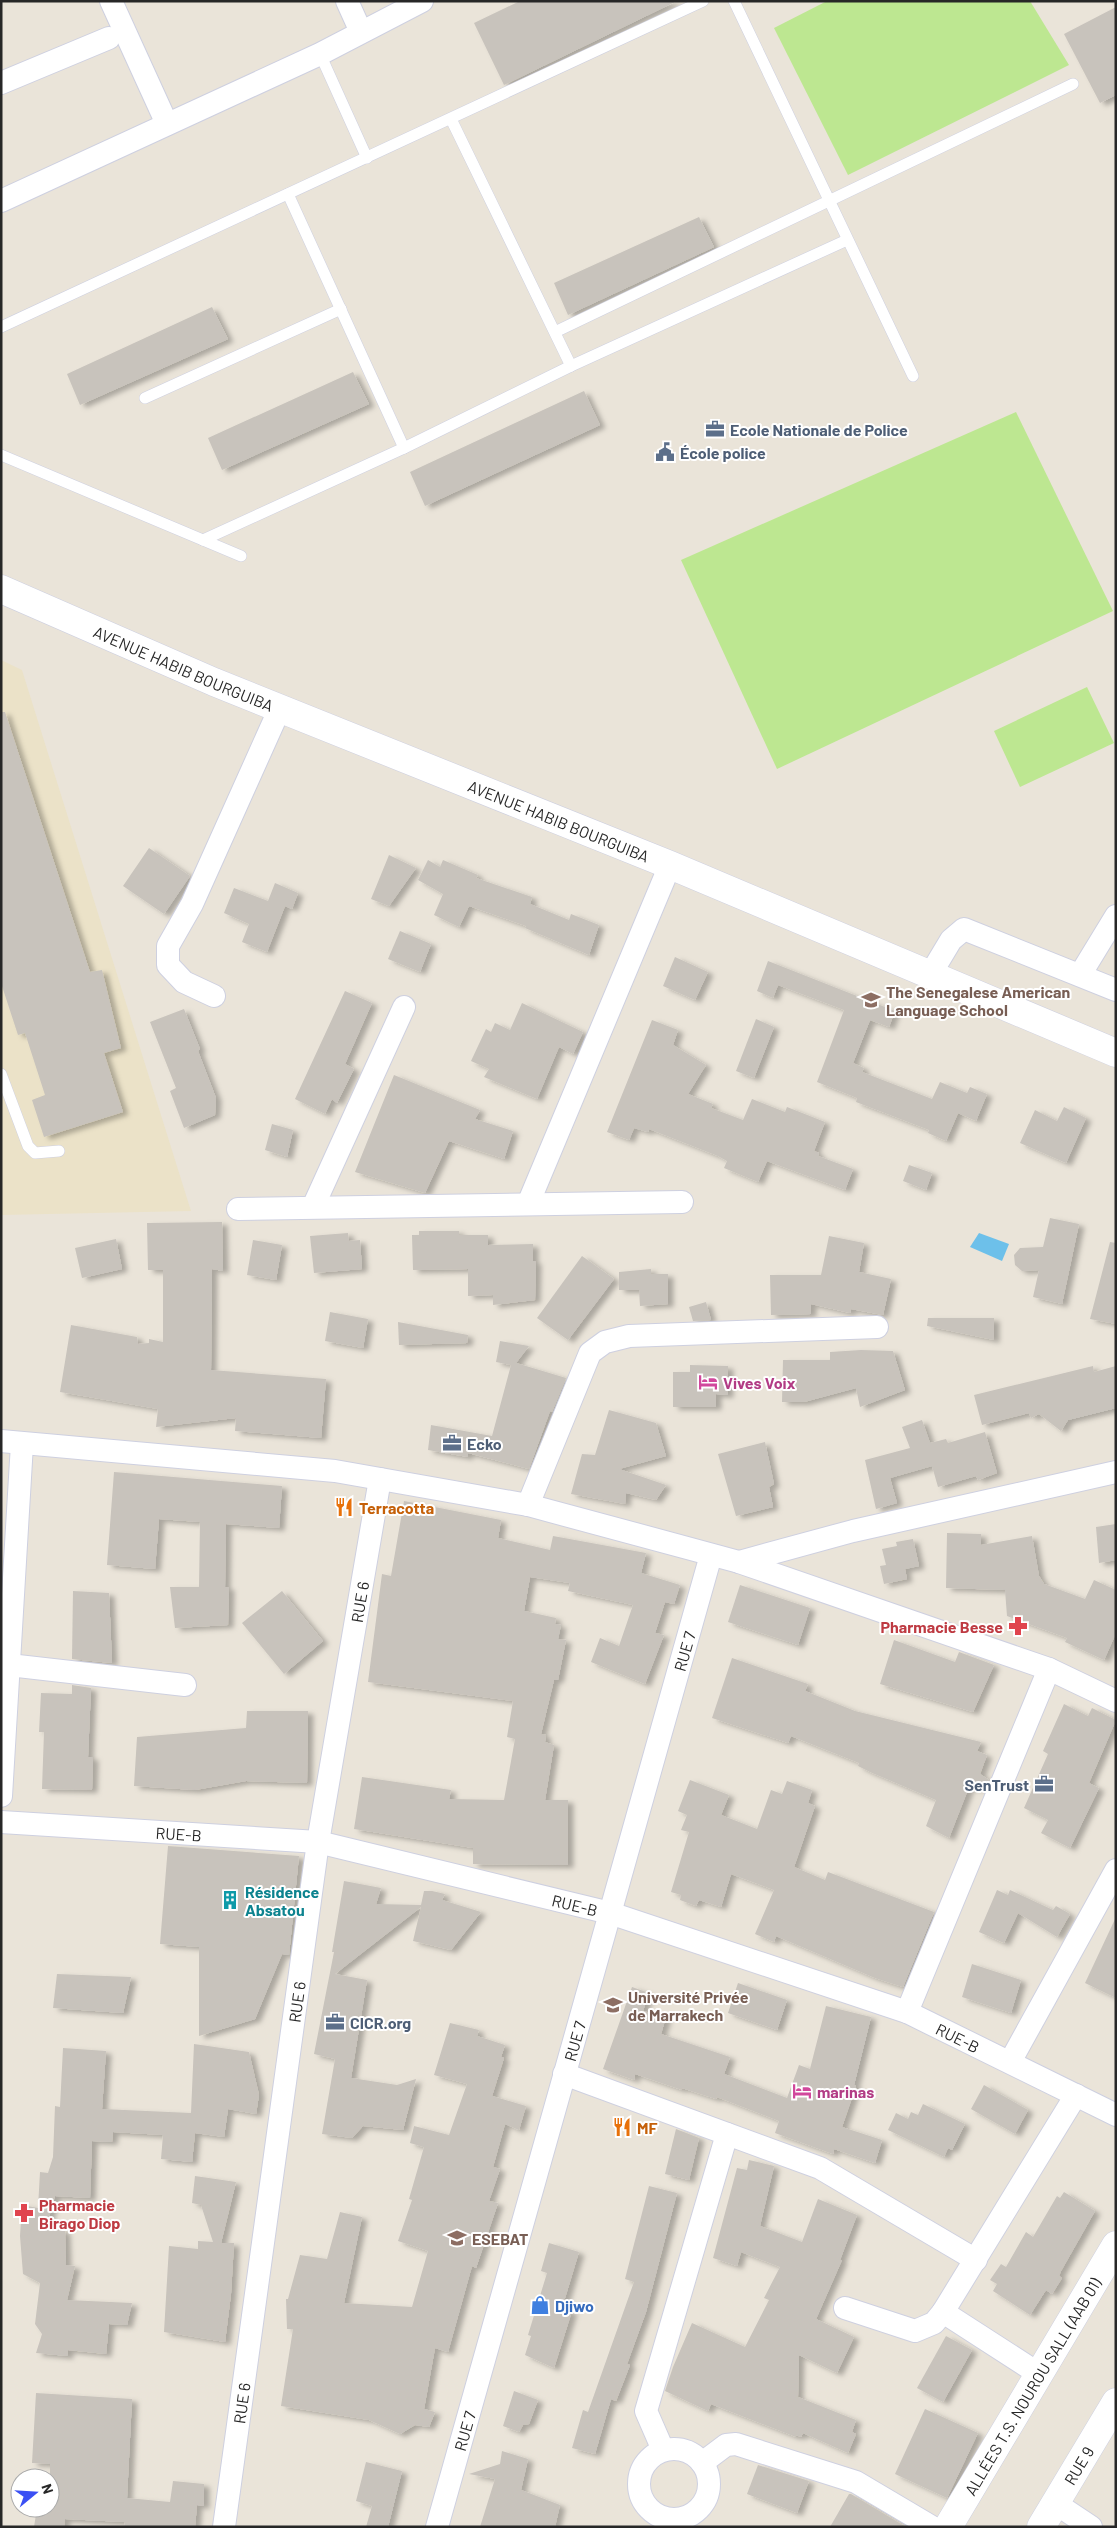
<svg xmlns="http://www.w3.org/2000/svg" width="1117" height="2528" font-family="Barlow,sans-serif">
<defs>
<filter id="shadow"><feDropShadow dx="5.5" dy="3" stdDeviation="2.5" flood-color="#0004"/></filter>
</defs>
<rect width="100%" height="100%" fill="#eae4d9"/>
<!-- education -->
<polygon fill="#ebe2c8" points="1,660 22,670 191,1211 1,1215"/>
<!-- pitch -->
<g fill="#bde791">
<polygon points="827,1 1030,1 1069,65 848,175 774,28"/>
<polygon points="1016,412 1113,611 777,769 681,560"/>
<polygon points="1087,687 1114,743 1020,787 994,731"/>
</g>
<!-- water -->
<polygon fill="#6dc0ea" points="979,1233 1009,1244 1002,1261 970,1247"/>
<!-- building -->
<g fill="#c8c3bc" filter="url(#shadow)">
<polygon points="520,1 677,1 504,85 474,23"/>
<polygon points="1116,7 1116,95 1100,103 1064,34"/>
<polygon points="699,217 714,247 568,315 554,283"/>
<polygon points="212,307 228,339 80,405 67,374"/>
<polygon points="353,372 369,404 222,470 208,438"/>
<polygon points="584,391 600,425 425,506 410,472"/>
<polygon points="1,712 5,712 90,972 102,970 121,1048 104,1053 123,1112 44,1137 32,1100 45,1095 25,1033 18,1035 1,983"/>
<polygon points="149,848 190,876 164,914 123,886"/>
<polygon points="389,855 416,868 389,906 371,899"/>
<polygon points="428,860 440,867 443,860 478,875 476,878 532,897 530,904 569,920 571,914 599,925 589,955 525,928 526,926 469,906 459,927 434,915 443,894 418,880"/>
<polygon points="275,883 298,893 292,909 285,906 267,952 242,942 249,924 224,913 234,888 268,901"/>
<polygon points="400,931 431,944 420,972 388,959"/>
<polygon points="675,957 708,972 695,1000 663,986"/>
<polygon points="768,961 895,1011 889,1027 870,1020 853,1063 864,1068 862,1072 932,1099 940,1082 967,1093 970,1087 987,1094 976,1121 958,1113 946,1141 928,1133 929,1130 856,1102 857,1098 817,1082 844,1010 778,985 773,998 757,991"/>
<polygon points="345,991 372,1003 345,1064 354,1069 337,1103 332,1099 325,1114 295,1099"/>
<polygon points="522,1003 583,1032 573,1054 559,1047 537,1099 484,1077 489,1069 471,1061 486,1029 491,1032 495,1023 510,1030"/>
<polygon points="184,1009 200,1049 198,1051 216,1098 215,1115 184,1128 170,1091 176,1088 150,1022"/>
<polygon points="756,1019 774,1027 754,1078 736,1071"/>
<polygon points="652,1020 678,1030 673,1045 706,1065 688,1094 713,1104 711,1108 743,1120 752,1099 785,1112 787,1107 825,1122 814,1151 819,1153 818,1156 853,1169 845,1190 767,1161 758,1182 724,1168 727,1161 718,1156 649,1129 648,1132 634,1128 629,1140 607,1132"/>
<polygon points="394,1075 480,1110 475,1119 513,1131 504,1159 449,1141 425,1193 355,1172"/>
<polygon points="1064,1107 1086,1118 1066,1163 1020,1143 1035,1110 1057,1121"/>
<polygon points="272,1124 293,1130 287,1157 265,1150"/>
<polygon points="909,1165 932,1173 926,1190 903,1181"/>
<polygon points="1050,1218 1079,1224 1062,1304 1033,1297 1039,1270 1022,1271 1015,1265 1014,1255 1020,1248 1043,1247"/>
<polygon points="222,1222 223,1271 212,1269 211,1370 326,1379 321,1438 235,1431 236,1418 156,1427 158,1409 60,1392 71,1325 137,1337 138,1344 149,1343 149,1339 163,1342 163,1270 148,1270 147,1223"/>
<polygon points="419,1231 459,1231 459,1235 488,1235 488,1245 533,1244 533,1261 536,1261 535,1300 493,1305 493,1295 468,1296 468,1269 413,1270 412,1235 419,1235"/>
<polygon points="348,1233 349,1241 360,1240 362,1269 314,1273 310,1236"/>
<polygon points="829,1236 864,1243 859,1272 891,1279 883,1315 851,1309 850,1313 811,1304 811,1314 771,1315 770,1275 821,1275"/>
<polygon points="116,1239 122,1269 82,1278 75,1248"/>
<polygon points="253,1240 282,1245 276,1280 247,1275"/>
<polygon points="1110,1242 1116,1243 1116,1324 1090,1319"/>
<polygon points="582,1256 614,1279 568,1340 537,1318"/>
<polygon points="651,1269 651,1274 668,1274 668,1304 640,1306 639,1290 619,1290 619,1272"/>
<polygon points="706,1302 711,1320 693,1321 689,1307"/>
<polygon points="330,1312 368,1319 363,1348 325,1341"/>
<polygon points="928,1318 994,1318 994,1340 927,1326"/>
<polygon points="398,1322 468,1335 467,1343 399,1345"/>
<polygon points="500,1341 529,1346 516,1363 566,1378 552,1412 550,1411 529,1469 468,1453 468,1457 428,1450 431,1425 492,1436 511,1365 496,1362"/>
<polygon points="861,1350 893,1351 905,1390 860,1407 856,1388 804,1402 782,1402 783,1360 830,1360 830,1352"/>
<polygon points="690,1365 728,1366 728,1395 716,1394 716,1407 673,1407 673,1372 690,1372"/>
<polygon points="1093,1366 1094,1372 1116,1366 1116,1408 1068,1420 1061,1431 1039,1414 1031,1418 1029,1413 982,1425 974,1395"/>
<polygon points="609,1410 656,1423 666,1456 619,1469 666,1485 656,1500 626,1493 625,1504 571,1494 582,1454 595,1455"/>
<polygon points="922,1420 930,1443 946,1439 948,1443 985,1432 997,1473 978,1480 976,1476 938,1487 932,1466 890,1478 897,1503 876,1509 865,1460 910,1448 902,1427"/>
<polygon points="765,1442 774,1484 769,1487 773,1507 736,1516 718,1454"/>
<polygon points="114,1472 282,1486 279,1528 226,1524 225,1587 229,1587 228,1625 175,1628 170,1587 199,1587 200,1522 159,1519 155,1569 107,1565"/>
<polygon points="404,1501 501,1520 498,1538 550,1550 553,1536 646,1553 641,1573 680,1585 674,1604 665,1602 655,1633 664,1635 645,1684 591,1662 600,1638 619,1646 633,1605 568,1591 570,1583 530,1577 524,1611 556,1618 555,1624 561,1625 558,1639 566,1640 558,1680 554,1680 541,1734 546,1735 545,1742 554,1745 545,1800 568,1800 568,1865 473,1864 473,1848 354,1829 362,1777 451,1790 449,1799 504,1800 515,1739 507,1737 513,1701 368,1682 382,1574 391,1576"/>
<polygon points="1116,1524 1116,1560 1099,1563 1096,1527"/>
<polygon points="947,1533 981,1534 981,1545 1032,1536 1039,1576 1044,1584 1085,1599 1094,1580 1116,1590 1116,1633 1104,1660 1065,1642 1067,1638 1007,1616 1005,1590 946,1588"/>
<polygon points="913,1539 919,1566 905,1569 907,1579 884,1584 880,1566 886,1565 882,1549 897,1546 896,1542"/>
<polygon points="740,1585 810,1608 798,1645 728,1622"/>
<polygon points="73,1591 109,1593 112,1663 72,1659"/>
<polygon points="282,1591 323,1641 284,1674 242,1623"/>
<polygon points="894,1640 955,1662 959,1652 994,1665 973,1712 880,1684"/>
<polygon points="732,1658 808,1684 805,1691 855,1711 981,1742 977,1751 987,1755 980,1774 989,1780 985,1789 969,1787 949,1838 926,1826 936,1800 870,1772 858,1766 859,1763 791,1736 788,1743 712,1718"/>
<polygon points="72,1685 91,1688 88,1757 93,1757 92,1790 42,1789 44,1732 39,1732 41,1693 72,1694"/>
<polygon points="1064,1704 1088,1716 1092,1708 1116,1720 1089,1783 1099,1788 1070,1848 1041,1833 1048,1820 1024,1808 1048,1754 1043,1751"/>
<polygon points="247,1711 308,1711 307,1783 246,1781 195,1790 134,1786 137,1737 246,1728"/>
<polygon points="690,1780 729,1795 721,1815 757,1829 771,1790 782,1794 787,1781 812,1790 808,1803 815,1806 794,1867 825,1880 828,1872 934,1912 903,1987 875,1978 776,1936 774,1942 755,1934 774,1890 731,1874 721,1907 699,1900 696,1906 680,1900 681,1895 671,1892 689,1832 681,1830 687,1815 678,1811"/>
<polygon points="168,1846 299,1856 289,1955 282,1954 255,2019 199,2036 199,1947 160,1944"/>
<polygon points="344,1881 381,1888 376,1904 421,1905 424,1891 432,1891 445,1894 442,1900 481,1912 451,1950 413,1941 421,1907 335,1974 367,1980 351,2078 397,2085 416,2079 403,2130 363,2126 352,2138 322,2134 335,2059 314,2054 334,1952 332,1952"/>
<polygon points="997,1890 1008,1895 1010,1890 1053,1910 1056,1906 1070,1914 1057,1937 1018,1913 1004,1943 979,1932"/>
<polygon points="1116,1917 1116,1998 1085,1983"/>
<polygon points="972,1964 1021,1980 1011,2013 962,1997"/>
<polygon points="57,1974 131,1977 123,2013 53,2008"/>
<polygon points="738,1983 787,2000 777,2030 728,2013"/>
<polygon points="632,1987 649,1993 643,2011 666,2017 661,2034 730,2057 724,2074 787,2098 799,2065 810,2069 826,2006 871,2017 854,2085 856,2086 842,2127 882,2140 875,2163 834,2149 833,2154 775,2133 779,2121 717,2097 716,2099 682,2088 682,2090 635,2074 634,2080 603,2069"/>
<polygon points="450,2023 479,2030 477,2036 505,2045 501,2057 504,2058 492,2096 526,2106 519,2130 505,2124 493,2167 500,2169 489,2201 498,2203 476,2268 472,2266 448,2352 435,2348 424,2409 435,2412 429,2427 415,2425 400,2434 369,2420 281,2406 293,2329 287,2329 286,2299 288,2299 300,2255 327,2259 340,2212 362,2217 344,2303 412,2307 428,2251 398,2241 412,2200 409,2199 424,2147 410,2143 414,2126 449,2135 467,2084 434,2075"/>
<polygon points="194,2044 249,2052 259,2095 256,2114 228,2109 224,2137 195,2133 192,2162 161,2159 163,2135 113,2132 112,2142 92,2141 90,2198 55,2196 47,2224 65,2231 66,2265 75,2266 67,2300 132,2303 127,2325 109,2324 106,2354 68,2350 68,2356 36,2353 42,2334 35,2324 40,2283 23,2274 20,2236 22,2205 38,2208 40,2172 48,2173 53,2157 55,2106 60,2107 63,2048 106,2051 102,2109 191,2113"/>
<polygon points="984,2085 1028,2110 1015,2134 971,2109"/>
<polygon points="923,2104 965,2124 952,2150 948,2148 944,2157 888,2130 896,2113 908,2119 911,2112 918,2115"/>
<polygon points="676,2129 699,2138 689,2180 665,2174"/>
<polygon points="749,2160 774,2166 760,2226 802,2242 818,2199 857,2215 840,2260 842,2260 816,2319 854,2337 837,2373 799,2355 798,2397 856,2420 852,2432 856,2434 848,2453 803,2433 801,2437 796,2435 796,2437 711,2404 708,2411 665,2391 673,2367 692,2323 745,2347 769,2300 764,2298 780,2267 741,2252 737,2266 713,2258 737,2168 747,2170"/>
<polygon points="195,2176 236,2182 221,2243 234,2243 231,2294 225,2342 164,2332 169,2246 198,2249 198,2241 213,2242 201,2205 192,2203"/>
<polygon points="649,2186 677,2193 646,2312 627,2364 630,2365 616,2401 611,2399 595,2454 572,2448 583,2410 588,2412 634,2282 625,2279"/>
<polygon points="1064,2192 1095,2211 1061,2271 1059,2276 1062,2278 1052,2294 1046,2290 1030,2315 993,2291 997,2284 990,2280 1001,2264 1006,2267 1026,2232 1033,2237 1057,2196 1060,2198"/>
<polygon points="549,2243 579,2252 562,2308 572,2311 554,2368 525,2355 531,2336 528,2335 547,2273 541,2271"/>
<polygon points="946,2336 972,2350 943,2402 917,2388"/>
<polygon points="514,2391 538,2400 529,2424 523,2425 519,2432 503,2426"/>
<polygon points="36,2393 132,2399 127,2498 170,2502 173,2481 204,2484 204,2506 197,2505 195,2527 124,2527 125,2522 65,2519 64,2527 34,2527 37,2508 50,2508 50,2464 32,2463"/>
<polygon points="925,2409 978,2433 947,2498 895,2474"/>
<polygon points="502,2451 528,2459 521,2490 560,2505 555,2527 480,2527 495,2479 469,2474 500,2464"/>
<polygon points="366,2462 402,2471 388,2527 366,2527 372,2506 356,2501"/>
<polygon points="758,2465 809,2481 797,2513 747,2494"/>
<polygon points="849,2494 851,2494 906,2527 830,2527"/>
</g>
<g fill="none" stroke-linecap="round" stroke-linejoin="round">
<!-- service casing -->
<g stroke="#ced0e0" stroke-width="12">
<g id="service">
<polyline points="734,1 913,376"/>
<polyline points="320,54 367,158"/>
<polyline points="451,119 571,366"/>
<polyline points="288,194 404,448"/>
<polyline points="1,327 703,1"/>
<polyline points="555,332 1073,84"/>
<polyline points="145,398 341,309"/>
<polyline points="1,455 241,556"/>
<polyline points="203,540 404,448 571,366 847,240"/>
<polyline points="1,1074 28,1146 35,1153 59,1151"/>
</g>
</g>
<!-- minor casing -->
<g stroke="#ced0e0" stroke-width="24">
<g id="minor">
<polyline points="111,1 167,124"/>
<polyline points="347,1 361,32"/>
<polyline points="1,83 109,38"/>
<polyline points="1,201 320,54 422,1"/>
<polyline points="930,975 951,940 964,929 1116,990"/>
<polyline points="1080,975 1116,916"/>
<polyline points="214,996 184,982 168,965 168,946 192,904 280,708"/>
<polyline points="528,1204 670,865"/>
<polyline points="313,1207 404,1007"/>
<polyline points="238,1209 682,1202"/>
<polyline points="1,1441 335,1471 528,1505 739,1562 1049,1669 1116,1701"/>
<polyline points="528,1505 590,1353 605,1342 629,1336 877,1327"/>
<polyline points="739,1562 853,1531 1116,1472"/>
<polyline points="9,1665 185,1685"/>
<polyline points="1,1796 22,1444"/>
<path id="s1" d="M1,1822l317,20 292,71 297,99 209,103"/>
<polyline points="907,2012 1049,1669"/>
<polyline points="1010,2062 1116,1870"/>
<polyline points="564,2074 820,2168 976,2260"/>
<polyline points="845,2308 915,2331 934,2323 943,2312 1076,2095"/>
<polyline points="943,2312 1039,2374"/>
<circle cx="674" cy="2484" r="35"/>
<polyline points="663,2450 646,2411 727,2134"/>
<polyline points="702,2463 726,2445 736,2444 856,2482 932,2527"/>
<polyline points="1055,2503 1091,2527"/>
<path id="s2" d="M224,2527l94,-685 62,-363"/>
<path id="s3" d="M437,2527l274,-972"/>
</g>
</g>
<!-- tertiary casing -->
<g stroke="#ced0e0" stroke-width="29">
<g id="tertiary">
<path id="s4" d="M948,2527l168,-282"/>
<path id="s5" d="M1041,2527l75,-125"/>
</g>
</g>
<!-- secondary casing -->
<g stroke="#ced0e0" stroke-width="29">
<g id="secondary">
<path id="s6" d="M1,589l213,93 456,183 446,188"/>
</g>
</g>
<!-- service -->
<use href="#service" stroke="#fff" stroke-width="11"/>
<!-- minor -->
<use href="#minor" stroke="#fff" stroke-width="22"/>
<!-- tertiary -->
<use href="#tertiary" stroke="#fff" stroke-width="28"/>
<!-- secondary -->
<use href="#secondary" stroke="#fff" stroke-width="28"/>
</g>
<!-- icons -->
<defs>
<g id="office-bare" transform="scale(1.5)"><path d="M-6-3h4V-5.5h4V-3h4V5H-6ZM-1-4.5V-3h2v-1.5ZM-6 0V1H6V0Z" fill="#5c6f8a" stroke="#fff" stroke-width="2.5" paint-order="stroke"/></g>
<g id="civic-bare" transform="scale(1.5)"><path d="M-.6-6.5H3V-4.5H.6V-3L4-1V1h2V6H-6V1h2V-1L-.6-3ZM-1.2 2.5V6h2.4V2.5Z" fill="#5c6f8a" stroke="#fff" stroke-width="2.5" paint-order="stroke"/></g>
<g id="university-bare" transform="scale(1.5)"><path d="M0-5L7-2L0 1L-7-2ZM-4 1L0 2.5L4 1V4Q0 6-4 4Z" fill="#8d6e63" stroke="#fff" stroke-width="2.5" paint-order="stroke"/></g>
<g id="hotel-bare" transform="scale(1.5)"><path d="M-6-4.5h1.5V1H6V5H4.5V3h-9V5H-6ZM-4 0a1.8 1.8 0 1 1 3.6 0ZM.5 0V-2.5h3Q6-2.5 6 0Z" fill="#d1479c" stroke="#fff" stroke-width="2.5" paint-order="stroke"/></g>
<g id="restaurant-bare" transform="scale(1.5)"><path d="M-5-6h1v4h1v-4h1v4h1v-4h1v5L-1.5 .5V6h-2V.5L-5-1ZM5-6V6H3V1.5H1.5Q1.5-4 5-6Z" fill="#e8710a" stroke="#fff" stroke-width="2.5" paint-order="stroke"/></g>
<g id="pharmacy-bare" transform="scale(1.5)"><path d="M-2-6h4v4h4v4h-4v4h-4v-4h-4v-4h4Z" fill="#e0444e" stroke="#fff" stroke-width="2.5" paint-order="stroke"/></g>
<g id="building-bare" transform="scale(1.5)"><path d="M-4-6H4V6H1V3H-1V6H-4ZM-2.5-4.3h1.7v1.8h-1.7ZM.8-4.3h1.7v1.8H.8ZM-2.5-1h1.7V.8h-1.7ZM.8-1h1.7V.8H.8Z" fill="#0f9aa8" stroke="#fff" stroke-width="2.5" paint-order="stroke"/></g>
<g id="shop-bare" transform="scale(1.5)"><path d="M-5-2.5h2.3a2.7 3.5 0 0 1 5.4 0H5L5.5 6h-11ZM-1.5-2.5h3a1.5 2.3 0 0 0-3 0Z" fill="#3f7fe0" stroke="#fff" stroke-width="2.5" paint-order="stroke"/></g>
</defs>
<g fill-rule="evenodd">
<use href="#office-bare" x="715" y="429"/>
<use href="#civic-bare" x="665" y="452"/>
<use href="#university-bare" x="871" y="1000"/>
<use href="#hotel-bare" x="708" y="1382"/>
<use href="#office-bare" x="452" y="1443"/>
<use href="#restaurant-bare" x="344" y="1507"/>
<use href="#pharmacy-bare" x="1018" y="1626"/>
<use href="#office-bare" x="1044" y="1784"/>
<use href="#building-bare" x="230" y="1900"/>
<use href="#university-bare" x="613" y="2005"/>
<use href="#office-bare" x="335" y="2022"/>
<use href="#hotel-bare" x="802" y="2091"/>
<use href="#restaurant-bare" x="622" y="2127"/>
<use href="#pharmacy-bare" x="24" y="2213"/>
<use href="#university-bare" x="457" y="2238"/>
<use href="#shop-bare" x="540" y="2305"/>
</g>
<g text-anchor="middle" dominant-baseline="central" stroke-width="4" stroke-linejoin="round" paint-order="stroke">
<!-- service labels -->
<g font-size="16" font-weight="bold" fill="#4e5e75" stroke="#fff" text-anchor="start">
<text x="730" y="429">Ecole Nationale de Police</text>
<text x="680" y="452">École police</text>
<text x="467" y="1443">Ecko</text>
<text x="1029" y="1784" text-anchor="end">SenTrust</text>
<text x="350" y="2022">CICR.org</text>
</g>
<!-- street labels -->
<g font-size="16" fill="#272727" stroke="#fff">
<text stroke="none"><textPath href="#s6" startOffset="199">AVENUE HABIB BOURGUIBA</textPath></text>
<text stroke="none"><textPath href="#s6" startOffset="604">AVENUE HABIB BOURGUIBA</textPath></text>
<text stroke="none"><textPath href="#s2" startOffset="935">RUE 6</textPath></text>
<text stroke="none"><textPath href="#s3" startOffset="910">RUE 7</textPath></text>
<text stroke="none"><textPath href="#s1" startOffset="178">RUE-B</textPath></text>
<text stroke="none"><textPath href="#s1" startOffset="582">RUE-B</textPath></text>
<text stroke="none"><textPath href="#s2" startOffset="530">RUE 6</textPath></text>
<text stroke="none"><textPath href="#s1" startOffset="988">RUE-B</textPath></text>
<text stroke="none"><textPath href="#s3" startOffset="505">RUE 7</textPath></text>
<text stroke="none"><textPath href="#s4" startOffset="164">ALLÉES T.S. NOUROU SALL (AAB 01)</textPath></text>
<text stroke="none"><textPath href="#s2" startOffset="125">RUE 6</textPath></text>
<text stroke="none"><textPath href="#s3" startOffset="100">RUE 7</textPath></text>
<text stroke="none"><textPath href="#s5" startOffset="72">RUE 9</textPath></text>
</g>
<!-- education labels -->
<g font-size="16" font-weight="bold" fill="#785e54" stroke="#fff" text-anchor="start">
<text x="886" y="991">The Senegalese American<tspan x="886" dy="18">Language School</tspan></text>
<text x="628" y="1996">Université Privée<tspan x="628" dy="18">de Marrakech</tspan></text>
<text x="472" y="2238">ESEBAT</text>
</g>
<!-- hotel labels -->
<g font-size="16" font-weight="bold" fill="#b23c85" stroke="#fff" text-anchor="start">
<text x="723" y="1382">Vives Voix</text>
<text x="817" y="2091">marinas</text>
</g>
<!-- food labels -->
<g font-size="16" font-weight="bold" fill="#c56008" stroke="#fff" text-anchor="start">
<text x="359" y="1507">Terracotta</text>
<text x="637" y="2127">MF</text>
</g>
<!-- health labels -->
<g font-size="16" font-weight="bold" fill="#be3a42" stroke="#fff" text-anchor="end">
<text x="1003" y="1626">Pharmacie Besse</text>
<text x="39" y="2204" text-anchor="start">Pharmacie<tspan x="39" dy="18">Birago Diop</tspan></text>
</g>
<!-- culture labels -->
<g font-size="16" font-weight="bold" fill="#0d838f" stroke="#fff" text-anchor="start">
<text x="245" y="1891">Résidence<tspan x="245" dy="18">Absatou</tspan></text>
</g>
<!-- shop labels -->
<g font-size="16" font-weight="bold" fill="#366cbe" stroke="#fff" text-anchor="start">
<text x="555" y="2305">Djiwo</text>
</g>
</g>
<!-- border -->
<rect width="1117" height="2528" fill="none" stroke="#272727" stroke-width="5"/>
<!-- north arrow -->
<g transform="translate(35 2493) rotate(72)"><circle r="24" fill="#ffffff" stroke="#a9a9a9"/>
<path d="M0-4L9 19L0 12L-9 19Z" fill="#3b50f4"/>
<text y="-8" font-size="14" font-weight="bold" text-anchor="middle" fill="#272727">N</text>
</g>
</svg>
